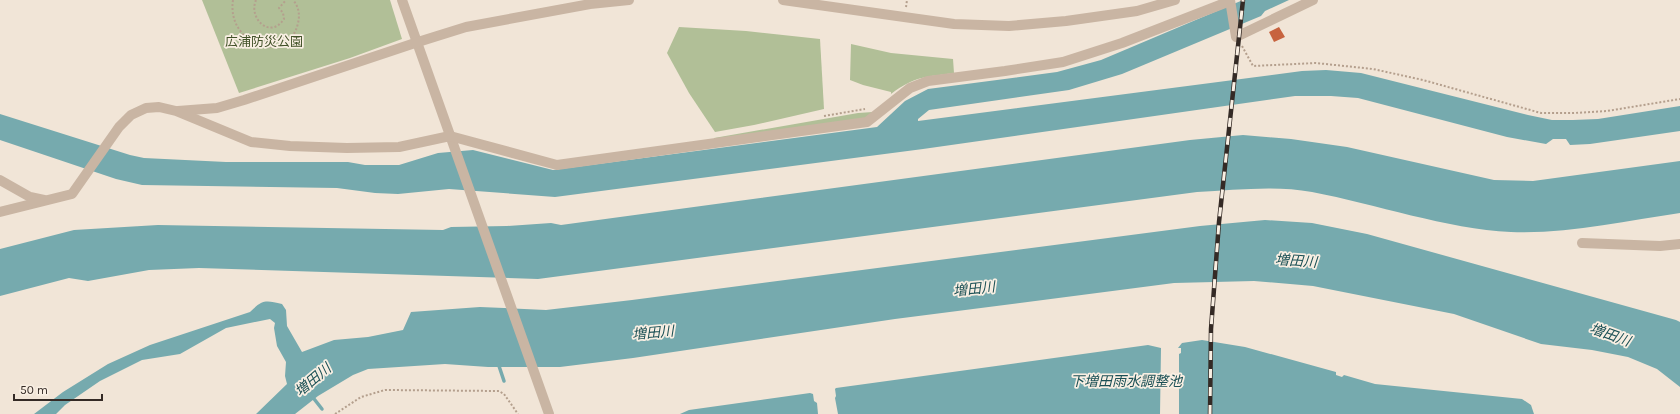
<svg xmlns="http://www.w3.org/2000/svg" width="1680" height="414" font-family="Karla,'Noto Sans JP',sans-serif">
<rect width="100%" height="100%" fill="#f1e5d7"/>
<!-- green -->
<g fill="#b1bf97">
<polygon points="202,0 390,0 402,39 350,58 239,93"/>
<polygon points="679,27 746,31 820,39 824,109 754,125 715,132 689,93 667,53"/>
<path d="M851,44l40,9 62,6 1,14c-29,4 -39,3 -63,21v-2l-28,-7 -13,-5z"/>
<polygon points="873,112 867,118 714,140 714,138 858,113"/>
</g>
<!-- water -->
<g fill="#76aaae">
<polygon points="1243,0 1289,0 1265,11 1261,16 1122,74 1069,90 929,110 918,119 918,121 1302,71 1326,70 1361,73 1528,115 1552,120 1573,120 1598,119 1680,106 1680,131 1590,144 1570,145 1566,139 1553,139 1546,144 1507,137 1358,98 1331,96 1295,96 923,149 555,197 449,189 398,194 375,193 337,188 142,185 116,179 0,140 0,114 130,155 144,158 226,162 348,162 365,165 399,165 438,153 473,150 553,170 877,127 905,101 928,89 1057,72 1101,60"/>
<path d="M1243,135l48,4 56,8 147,33 39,1 147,-20v52c-55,8 -112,21 -169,19 -65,-3 -135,-28 -199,-40 -37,-7 -77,-2 -115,0l-659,87 -339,-11 -50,2 -61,11 -19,-3 -69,18v-47l74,-19 84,-5 285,5 8,-3 56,-1 44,-3 10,2 629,-85z"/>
<path d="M1265,220l47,3 55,11 309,86 4,2v65l-23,-18 -29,-12 -36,-7 -51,-6 -87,-30 -141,-28 -59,-5 -80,2 -279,36 -262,39 -73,9h-72l-43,-3 -77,5 -15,6 -35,21 -23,18h-39l31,-30 -2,-8 1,-14 -9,-16 -3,-18 1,-5 -5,-4 -44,9 -46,26 -38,6 -42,21 -35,24 -9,9h-22l29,-22 45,-28 42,-19 100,-33c12,-12 15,-12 32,-8l4,6 1,16 15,26 32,-12 34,-3 35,-7 8,-18 69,-5 66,3 86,-10 568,-74z"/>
<polygon points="1202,340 1245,347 1336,372 1336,375 1342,377 1344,375 1375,384 1522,399 1531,405 1534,414 1179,414 1179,354 1181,353 1181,348 1178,348 1182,343"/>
<polygon points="1148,345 1161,348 1160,414 838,414 835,398 836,396 835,389 836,388"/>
<polygon points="810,393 813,394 814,401 817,403 818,414 680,414 689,410"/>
</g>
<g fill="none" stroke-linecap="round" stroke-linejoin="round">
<!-- stream -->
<g stroke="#76aaae" stroke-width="3.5">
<polyline points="498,363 504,381"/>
<polyline points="311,395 322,409"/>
</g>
</g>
<!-- building -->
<polygon fill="#c7633f" points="1279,27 1285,37 1274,42 1269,32"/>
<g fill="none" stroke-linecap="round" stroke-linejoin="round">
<!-- path -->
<g stroke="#b49f8d" stroke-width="2" stroke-dasharray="2 2" stroke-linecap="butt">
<path d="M233,0c-7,46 56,66 65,23 2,-8 1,-16 -5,-23"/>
<path d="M256,0c-8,18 14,40 28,19l-1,-6 -4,-5 7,-8"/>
<polyline points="906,7 907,0"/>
<polyline points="1242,46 1253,66 1316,63 1373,69 1423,80 1541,113 1574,113 1607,111 1680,99"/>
<polyline points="824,116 865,109"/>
<polyline points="335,414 361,397 385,390 499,391 504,394 518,414"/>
</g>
<!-- minor -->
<g stroke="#c9b5a3" stroke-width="10">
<polyline points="402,0 549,414"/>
<polyline points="783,0 954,24 1009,26 1066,21 1137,11 1175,0"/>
<polyline points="1230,0 1236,37 1313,0"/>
<polyline points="178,111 217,108 244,100 418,42 466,27 590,4 629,0"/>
<polyline points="0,180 30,197 44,200"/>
<polyline points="0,212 72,194 119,127 131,115 146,108 159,107 176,111 251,142 290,146 347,148 399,147 450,136 557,165 867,122 910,88 928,81 1005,71 1063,62 1122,43 1230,1"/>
<polyline points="1582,243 1660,246 1680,244"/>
</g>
<!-- rail casing -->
<g stroke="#342a25" stroke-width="4.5">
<polyline id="rail" points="1210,414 1211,329 1219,222 1243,0"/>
</g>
<!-- rail -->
<use href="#rail" stroke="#f9efe3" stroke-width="3" stroke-dasharray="9" stroke-linecap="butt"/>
</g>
<g text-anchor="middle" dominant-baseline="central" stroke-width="3.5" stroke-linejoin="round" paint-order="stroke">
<!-- park labels -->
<g font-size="13" fill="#425229" stroke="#f9efe3">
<text x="264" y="41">広浦防災公園</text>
</g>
<!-- water labels -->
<g font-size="14" font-style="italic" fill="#1b5055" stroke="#f9efe3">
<text transform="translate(1296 261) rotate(4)">増田川</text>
<text transform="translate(974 289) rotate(-6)">増田川</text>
<text transform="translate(653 333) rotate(-5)">増田川</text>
<text transform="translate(1610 335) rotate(20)">増田川</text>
<text transform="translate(313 380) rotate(-40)">増田川</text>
<text x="1126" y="381">下増田雨水調整池</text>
</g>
</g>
<!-- scale -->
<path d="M14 394v6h88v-6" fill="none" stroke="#342a25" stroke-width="2"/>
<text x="20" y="394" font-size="12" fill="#342a25" stroke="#f9efe3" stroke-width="3" paint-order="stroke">50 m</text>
</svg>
